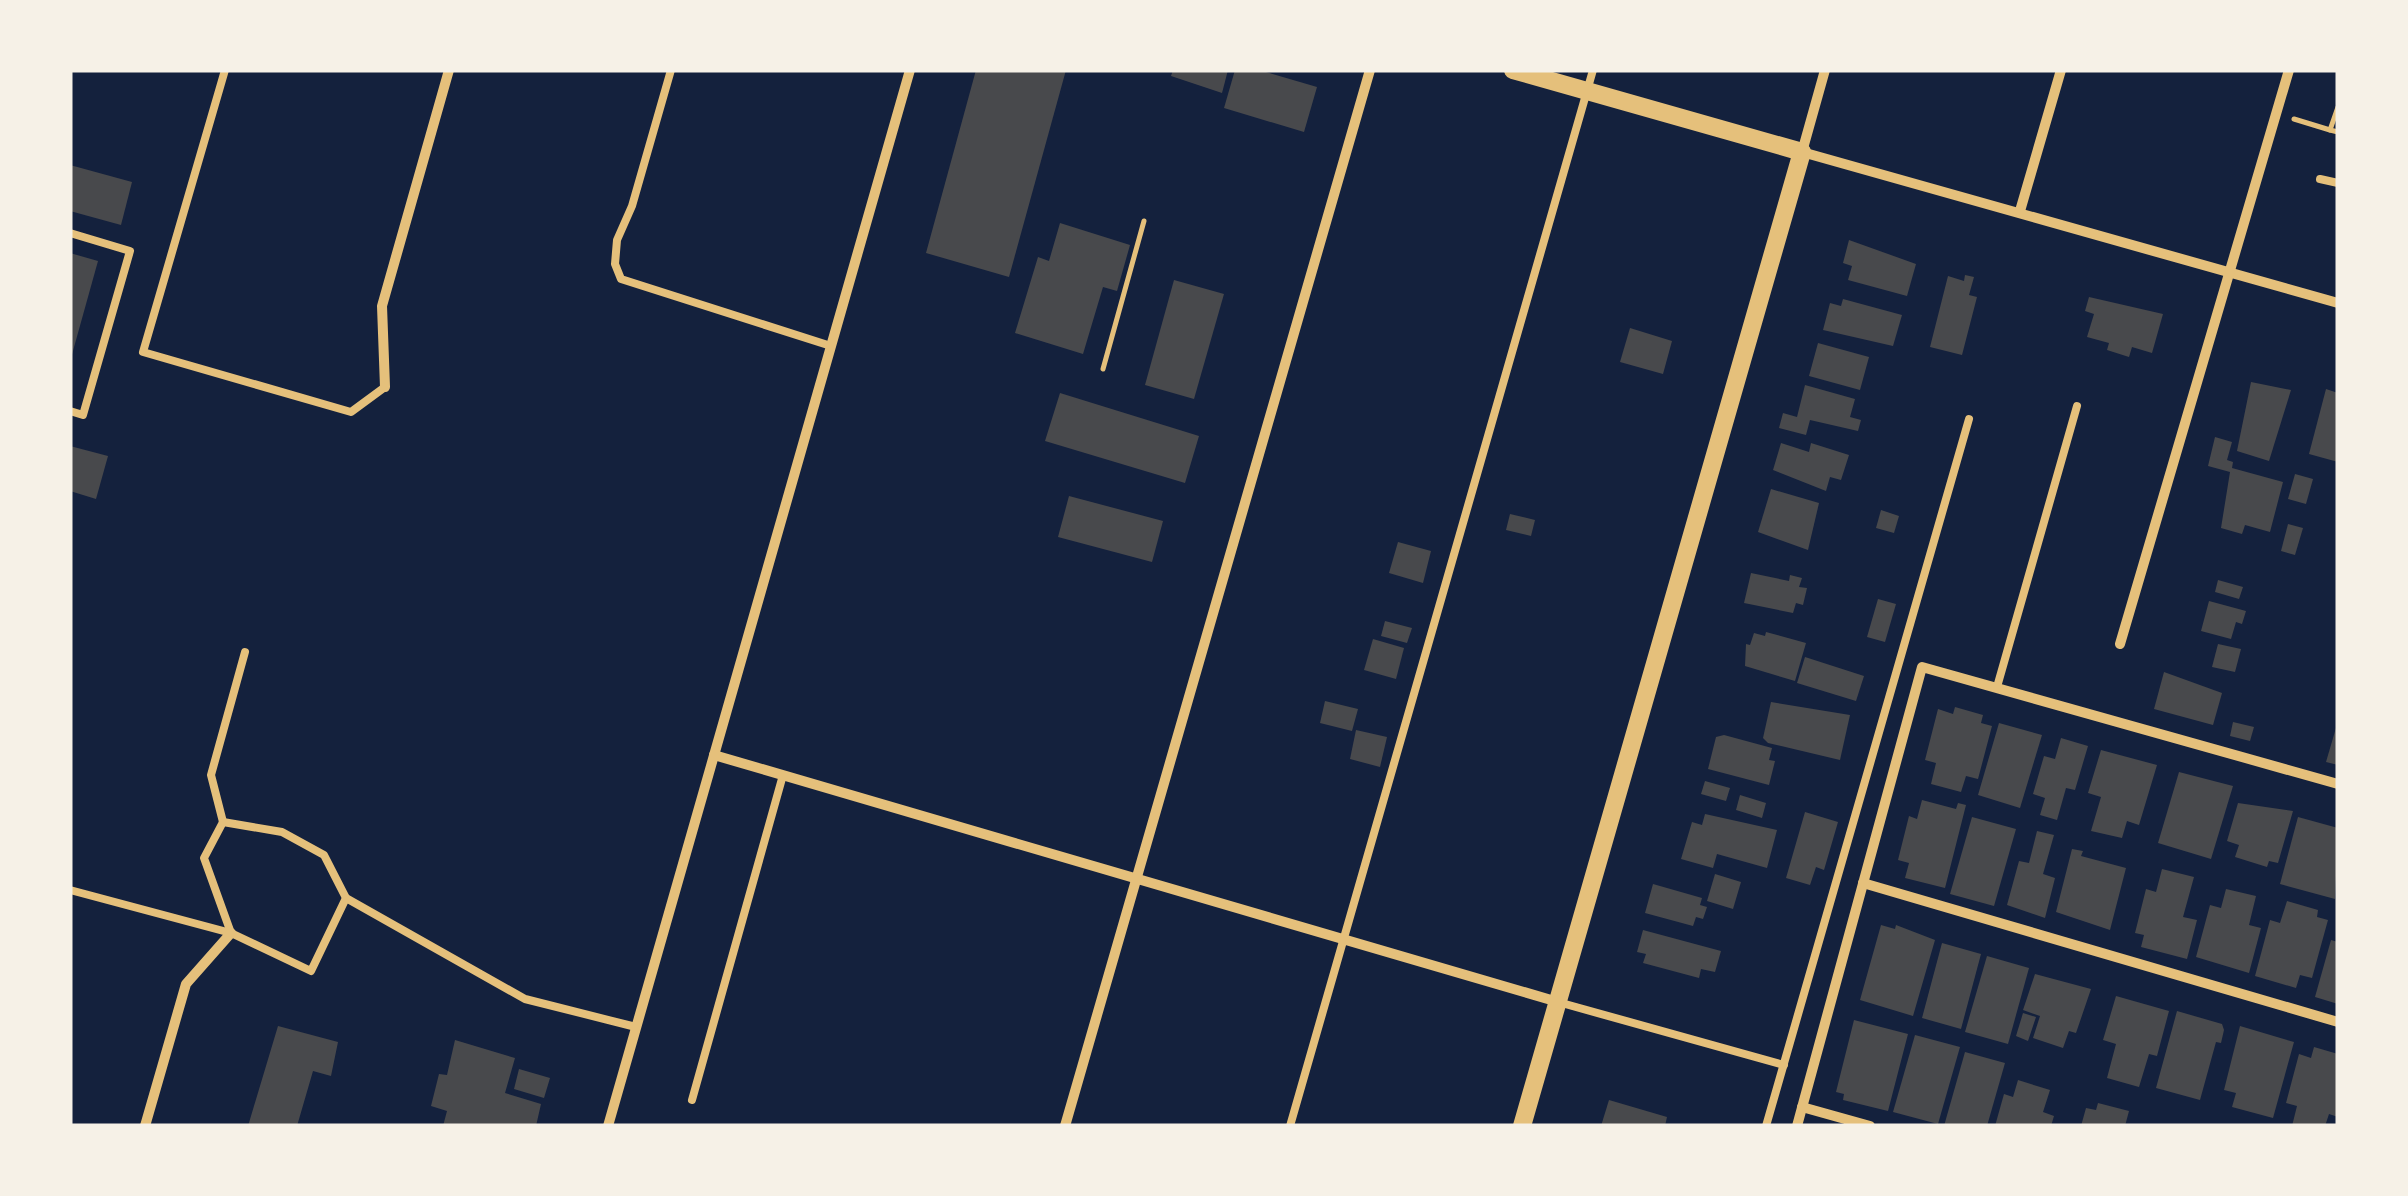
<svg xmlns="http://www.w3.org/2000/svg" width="2408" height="1196" font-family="Montserrat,sans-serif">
<rect width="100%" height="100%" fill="#14213d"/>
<!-- building -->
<g fill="#48494c">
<polygon points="976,70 1066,70 1009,277 926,253"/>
<polygon points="1173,70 1228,70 1222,93 1171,76"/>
<polygon points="1235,70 1259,70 1317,87 1304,132 1224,108"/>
<polygon points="70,165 132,182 121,225 70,211"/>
<polygon points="1060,223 1130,245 1117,291 1103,287 1083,354 1015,333 1038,257 1049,261"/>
<polygon points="1849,240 1916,264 1907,296 1848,280 1852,266 1843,263"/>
<polygon points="70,253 98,261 71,358 70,358"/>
<polygon points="1965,275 1974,277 1969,295 1977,297 1962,355 1930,347 1948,276 1964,281"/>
<polygon points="1174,280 1224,294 1194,399 1145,385"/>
<polygon points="2089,297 2163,314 2152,353 2132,347 2129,357 2107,350 2109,343 2087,337 2094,314 2085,311"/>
<polygon points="1843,299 1902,315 1893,346 1823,330 1830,303 1841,306"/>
<polygon points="1630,328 1672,341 1663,374 1620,362"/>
<polygon points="1818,343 1869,357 1860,390 1809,376"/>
<polygon points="2251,382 2291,390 2269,461 2237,451"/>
<polygon points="1805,385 1855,399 1850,417 1861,420 1858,431 1810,420 1806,435 1779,428 1783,413 1797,417"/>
<polygon points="2326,389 2338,393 2338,462 2309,454"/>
<polygon points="1060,393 1199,436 1185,483 1045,441"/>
<polygon points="2215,437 2232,442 2227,460 2233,462 2232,468 2283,482 2270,532 2245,525 2242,534 2221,528 2230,472 2208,466"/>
<polygon points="1781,443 1809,452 1811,443 1849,455 1841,480 1830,477 1826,491 1773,470"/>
<polygon points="70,446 108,456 96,499 70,491"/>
<polygon points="2295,474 2313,479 2306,504 2288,499"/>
<polygon points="1771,489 1819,503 1808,550 1758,532"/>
<polygon points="1069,496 1163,521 1152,562 1058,537"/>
<polygon points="1881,510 1899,516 1894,533 1876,528"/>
<polygon points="1510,514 1535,520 1531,536 1506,530"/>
<polygon points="2288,524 2303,528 2295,555 2281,551"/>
<polygon points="1398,542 1431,551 1423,583 1389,573"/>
<polygon points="1751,573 1789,581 1790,575 1802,578 1799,587 1807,588 1803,605 1796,603 1793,613 1744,603"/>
<polygon points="2218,580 2243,587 2239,599 2215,592"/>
<polygon points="1878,599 1896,604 1885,642 1867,637"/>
<polygon points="2209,601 2246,611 2242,624 2236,622 2231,639 2201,631"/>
<polygon points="1385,621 1412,628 1407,643 1381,636"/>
<polygon points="1766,632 1806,643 1795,681 1745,666 1746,644 1750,645 1754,633 1765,636"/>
<polygon points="1373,639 1404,648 1396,679 1364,670"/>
<polygon points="2218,644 2241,649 2235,672 2212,667"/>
<polygon points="1805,657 1864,676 1856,701 1797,683"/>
<polygon points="2164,672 2222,693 2213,725 2154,709"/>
<polygon points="1325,701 1358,709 1352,731 1320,723"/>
<polygon points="1771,702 1850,715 1840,760 1768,743 1763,738"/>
<polygon points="1955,707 1983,715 1981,723 1992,726 1978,779 1966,776 1961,792 1931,784 1936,763 1925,760 1938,709 1953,714"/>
<polygon points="2338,721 2338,765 2326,762"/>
<polygon points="2233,722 2254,727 2250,741 2230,736"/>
<polygon points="1999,723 2042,735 2020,808 1978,795"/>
<polygon points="1356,730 1387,737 1380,767 1350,759"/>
<polygon points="1724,735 1772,748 1769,760 1775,761 1769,785 1708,769 1716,737"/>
<polygon points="2061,738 2088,746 2075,790 2066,788 2057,820 2040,815 2045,798 2033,794 2044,756 2055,759"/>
<polygon points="2101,750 2157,765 2139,825 2127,821 2122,838 2091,831 2101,797 2088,793"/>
<polygon points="2179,772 2233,786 2211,859 2158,843"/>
<polygon points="1705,781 1730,788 1726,801 1701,794"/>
<polygon points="1740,795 1766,803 1762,818 1736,810"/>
<polygon points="1922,800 1956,809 1958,803 1966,805 1945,888 1905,878 1909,863 1898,860 1909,816 1917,819"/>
<polygon points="2238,803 2293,811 2278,863 2269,861 2267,867 2235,857 2239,845 2227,841"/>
<polygon points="1805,812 1838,822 1824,870 1816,867 1810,885 1786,878"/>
<polygon points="1705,814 1777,830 1767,868 1717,854 1713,868 1681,859 1692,822 1702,825"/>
<polygon points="1972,817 2016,829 1994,906 1950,894"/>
<polygon points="2298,817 2338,828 2335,899 2280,884"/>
<polygon points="2037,831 2054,835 2043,874 2055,878 2045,918 2007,905 2019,861 2029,863"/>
<polygon points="2072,849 2083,851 2081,856 2126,868 2110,930 2056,912"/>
<polygon points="2162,869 2194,877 2183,917 2197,920 2187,959 2141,947 2144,935 2135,933 2146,889 2156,892"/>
<polygon points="1715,874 1741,882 1733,909 1707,901"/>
<polygon points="1653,884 1702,898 1700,905 1707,907 1703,919 1696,917 1693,926 1645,913"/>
<polygon points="2226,889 2256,896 2249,925 2261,928 2249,973 2196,957 2210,905 2221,908"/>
<polygon points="2287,901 2318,910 2317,917 2328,920 2312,978 2300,975 2296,988 2255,976 2270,920 2280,923"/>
<polygon points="1881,925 1895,929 1896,925 1935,940 1913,1016 1860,1000"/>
<polygon points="1643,930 1721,951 1715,972 1701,969 1699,978 1643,963 1646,954 1637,952"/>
<polygon points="2331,940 2338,942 2338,1004 2315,997"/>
<polygon points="1942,943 1981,954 1961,1029 1922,1018"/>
<polygon points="1987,956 2029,968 2008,1044 1965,1032"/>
<polygon points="2035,974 2091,989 2076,1033 2069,1031 2063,1048 2033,1038 2040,1016 2023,1010"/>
<polygon points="2116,996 2169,1011 2157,1056 2149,1054 2139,1087 2107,1078 2116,1044 2103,1040"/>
<polygon points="2177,1011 2222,1024 2224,1030 2221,1043 2216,1042 2200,1100 2156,1088"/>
<polygon points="2023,1013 2036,1017 2028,1041 2016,1036"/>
<polygon points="1854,1020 1908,1034 1888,1111 1843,1100 1844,1094 1836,1092"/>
<polygon points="278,1026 338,1042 331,1076 313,1071 297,1126 248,1126"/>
<polygon points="2240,1026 2294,1042 2273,1118 2232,1107 2236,1093 2224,1090"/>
<polygon points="1915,1035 1960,1047 1938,1124 1893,1112"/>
<polygon points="455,1040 515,1058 505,1093 541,1104 536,1126 443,1126 447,1111 431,1106 439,1074 447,1075"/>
<polygon points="2314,1047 2338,1054 2338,1117 2329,1114 2325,1126 2292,1126 2297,1106 2286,1103 2299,1054 2311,1058"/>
<polygon points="1965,1052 2005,1063 1987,1126 1944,1126"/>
<polygon points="519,1069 550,1078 544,1098 514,1089"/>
<polygon points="2018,1080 2050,1090 2043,1112 2054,1116 2051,1126 1995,1126 2004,1094 2013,1097"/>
<polygon points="1609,1100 1667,1117 1665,1126 1601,1126"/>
<polygon points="2098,1103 2129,1111 2125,1126 2081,1126 2086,1108 2096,1110"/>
</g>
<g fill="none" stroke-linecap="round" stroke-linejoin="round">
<!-- path -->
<g stroke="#e5c07b" stroke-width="5">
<polyline points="2338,107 2330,130 2338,132"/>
<polyline points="2294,119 2330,130"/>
<polyline points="1103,369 1144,221"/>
</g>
<!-- service -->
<g stroke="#e5c07b" stroke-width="8">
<polyline points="225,70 143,352 351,412 385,387"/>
<polyline points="671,70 632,206 617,240 615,264 621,279 831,346"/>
<polyline points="2320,179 2338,183"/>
<polyline points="70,233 130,251 83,415 70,411"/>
<polyline points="1997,687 2077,406"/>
<polyline points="223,822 211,775 245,652"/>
<polyline points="70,890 231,933 311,971 346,898 525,999 636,1027"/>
<polyline points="231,933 204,858 223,822 282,832 324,855 346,898"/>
<polyline points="1558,1002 1784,1065"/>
<polyline points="692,1100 783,775"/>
<polyline points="1290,1126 1593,70"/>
<polyline points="1766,1126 1969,419"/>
</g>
<!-- minor -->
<g stroke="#e5c07b" stroke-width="10">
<polyline points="1825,70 1802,152 2338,303"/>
<polyline points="2020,211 2061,70"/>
<polyline points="385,387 382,306 449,70"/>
<polyline points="2120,644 2289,70"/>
<polyline points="714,755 1558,1002"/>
<polyline points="1863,883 2338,1022"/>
<polyline points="1802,1107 1870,1126"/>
<polyline points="145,1126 186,984 231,933"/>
<polyline points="608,1126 910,70"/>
<polyline points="1065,1126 1370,70"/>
<polyline points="1797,1126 1922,667 2338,784"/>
</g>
<!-- tertiary -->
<polyline stroke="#e5c07b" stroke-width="18" points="1513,70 1802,152 1522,1126"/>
</g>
<!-- border -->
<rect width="2408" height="1196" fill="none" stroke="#f6f1e7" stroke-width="145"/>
</svg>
